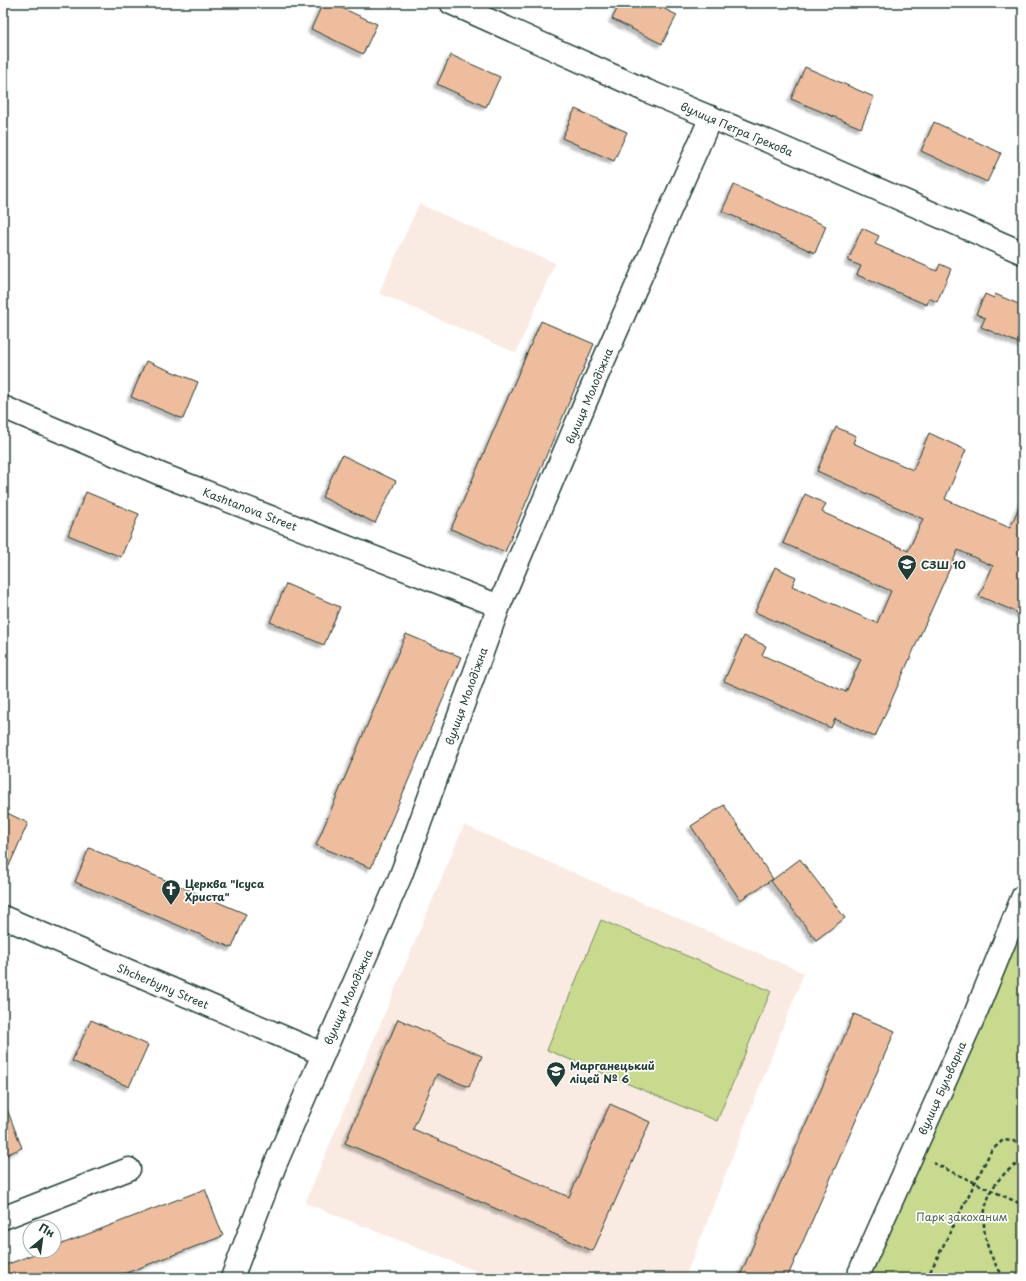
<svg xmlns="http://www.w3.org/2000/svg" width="1026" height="1281" font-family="'Playpen Sans',sans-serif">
<defs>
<filter id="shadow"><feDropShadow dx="-3.5" dy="3.5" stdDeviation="1" flood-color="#0004"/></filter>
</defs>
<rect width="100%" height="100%" fill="#fff"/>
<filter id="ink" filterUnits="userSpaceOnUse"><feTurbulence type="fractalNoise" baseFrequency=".025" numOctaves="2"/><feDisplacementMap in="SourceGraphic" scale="8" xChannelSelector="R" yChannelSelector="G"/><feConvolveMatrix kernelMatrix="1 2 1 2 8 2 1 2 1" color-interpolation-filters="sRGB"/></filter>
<g filter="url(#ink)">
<!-- built -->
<g fill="#faebe2">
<polygon points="419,204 555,263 516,353 379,293"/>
<polygon points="464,825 804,973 685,1278 493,1278 305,1203"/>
</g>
<!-- green -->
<g fill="#c8da8e" stroke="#748c61">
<polygon points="601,920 771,991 717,1121 547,1050"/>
<polygon points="1023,922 1023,1278 868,1278"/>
</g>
<!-- building -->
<g fill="#edbd9d" stroke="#1f3d34" filter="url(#shadow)">
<polygon points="323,3 331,3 377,24 363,54 311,29"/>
<polygon points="620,3 652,3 677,15 662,44 612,19"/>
<polygon points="451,55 500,77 486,107 437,84"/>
<polygon points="805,67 874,97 861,128 791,99"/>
<polygon points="575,109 627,132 614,161 562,138"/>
<polygon points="934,122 1001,153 987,182 921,151"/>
<polygon points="734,185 826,226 815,253 722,211"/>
<polygon points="862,228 879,236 875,244 937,271 940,264 951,269 937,302 929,298 927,305 857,275 861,266 848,261"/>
<polygon points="985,294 994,298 995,294 1023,306 1023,345 981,327 985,318 976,314"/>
<polygon points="541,321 594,344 505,552 451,529"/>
<polygon points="146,361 198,382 183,419 131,397"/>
<polygon points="836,427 856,436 853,443 913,470 929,433 966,450 945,499 1010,528 1023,498 1023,615 979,596 993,566 958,550 875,737 835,719 831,728 724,681 744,636 766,646 762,655 846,692 861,659 755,612 775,567 796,577 792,586 877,623 891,591 783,543 805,494 826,504 822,512 908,551 923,519 817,471"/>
<polygon points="342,455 396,481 375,523 322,497"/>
<polygon points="86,492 139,514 121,557 68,535"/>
<polygon points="286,584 340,607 324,645 270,622"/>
<polygon points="406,634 461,657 371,868 316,845"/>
<polygon points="724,805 773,879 740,900 691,826"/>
<polygon points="3,811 28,823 9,866 3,863"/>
<polygon points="89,848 246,914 232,948 75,882"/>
<polygon points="800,859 845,918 816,940 771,881"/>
<polygon points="854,1014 895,1031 787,1278 739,1278"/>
<polygon points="398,1019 482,1056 469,1087 437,1074 413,1129 569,1197 610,1104 650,1122 593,1251 345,1143"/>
<polygon points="91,1020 148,1045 129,1087 72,1061"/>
<polygon points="5,1104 22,1148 3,1156 3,1105"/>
<polygon points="205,1189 223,1236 113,1278 3,1278 3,1266 42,1251 54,1251 54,1247"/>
</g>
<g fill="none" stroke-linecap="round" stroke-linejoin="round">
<!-- minor casing -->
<g stroke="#1f3d34" stroke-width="25">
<g id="minor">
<polyline points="451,3 647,91 770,142 1023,253"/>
<polyline points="3,407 165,476 499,606"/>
<polyline points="3,917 323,1054"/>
<polyline points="3,1218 129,1169"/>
<polyline points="232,1278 275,1165 401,875 499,606 592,387 711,117"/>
<polyline points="857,1278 976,1012 1023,896"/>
</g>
</g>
<!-- path -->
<g stroke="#1f3d34" stroke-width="2.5" stroke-dasharray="4 3" stroke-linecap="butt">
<polyline points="933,1163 1023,1205"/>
<polyline points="927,1278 991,1151 1003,1140 1023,1142"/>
<path d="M1005,1278c-31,-38 -30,-93 18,-117"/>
</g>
<!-- minor -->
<use href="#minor" stroke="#fff" stroke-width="22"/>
</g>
</g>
<!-- icons -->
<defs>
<g id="school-pin" transform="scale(1)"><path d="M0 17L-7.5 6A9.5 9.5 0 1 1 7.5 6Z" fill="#1f3d34" stroke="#fff"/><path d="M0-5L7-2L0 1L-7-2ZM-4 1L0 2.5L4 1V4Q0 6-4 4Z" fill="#fff"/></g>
<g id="church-pin" transform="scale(1)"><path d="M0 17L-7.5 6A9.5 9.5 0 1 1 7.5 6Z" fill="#1f3d34" stroke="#fff"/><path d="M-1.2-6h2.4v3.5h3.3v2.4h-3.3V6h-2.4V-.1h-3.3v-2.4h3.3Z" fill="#fff"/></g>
</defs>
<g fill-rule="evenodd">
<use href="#school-pin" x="907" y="564"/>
<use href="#church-pin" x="171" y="889"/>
<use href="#school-pin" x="556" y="1071"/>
</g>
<g text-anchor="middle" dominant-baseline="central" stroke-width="3.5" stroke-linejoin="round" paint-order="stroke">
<!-- street labels -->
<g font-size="11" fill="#1f3d34" stroke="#fff">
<text transform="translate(737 129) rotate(23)">вулиця Петра Грекова</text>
<text transform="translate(589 396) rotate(-67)">вулиця Молодіжна</text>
<text transform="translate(250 509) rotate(21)">Kashtanova Street</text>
<text transform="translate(466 696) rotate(-70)">вулиця Молодіжна</text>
<text transform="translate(163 986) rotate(23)">Shcherbyny Street</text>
<text transform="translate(348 997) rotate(-66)">вулиця Молодіжна</text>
<text transform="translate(942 1088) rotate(-66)">вулиця Бульварна</text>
</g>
<!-- poi labels -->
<g font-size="11" font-weight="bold" fill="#1f3d34" stroke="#fff" text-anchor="start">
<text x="921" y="564">СЗШ 10</text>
<text x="185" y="883">Церква "Ісуса<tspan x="185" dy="13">Христа"</tspan></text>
<text x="570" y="1065">Марганецький<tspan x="570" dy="13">ліцей № 6</tspan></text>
</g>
<!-- park labels -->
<g font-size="11" fill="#49644a" stroke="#fff">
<text x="962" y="1216">Парк закоханим</text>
</g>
</g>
<!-- margin -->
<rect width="1026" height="1281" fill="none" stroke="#fff" stroke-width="16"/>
<rect x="8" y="8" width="1010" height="1265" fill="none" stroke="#1f3d34" stroke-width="1.5" filter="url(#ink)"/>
<!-- north arrow -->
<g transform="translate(42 1239) rotate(29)"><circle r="19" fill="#ffffff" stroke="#a5b1ae"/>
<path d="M0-3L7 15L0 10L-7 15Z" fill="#1f3d34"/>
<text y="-6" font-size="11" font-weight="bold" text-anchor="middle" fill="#1f3d34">Пн</text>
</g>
</svg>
